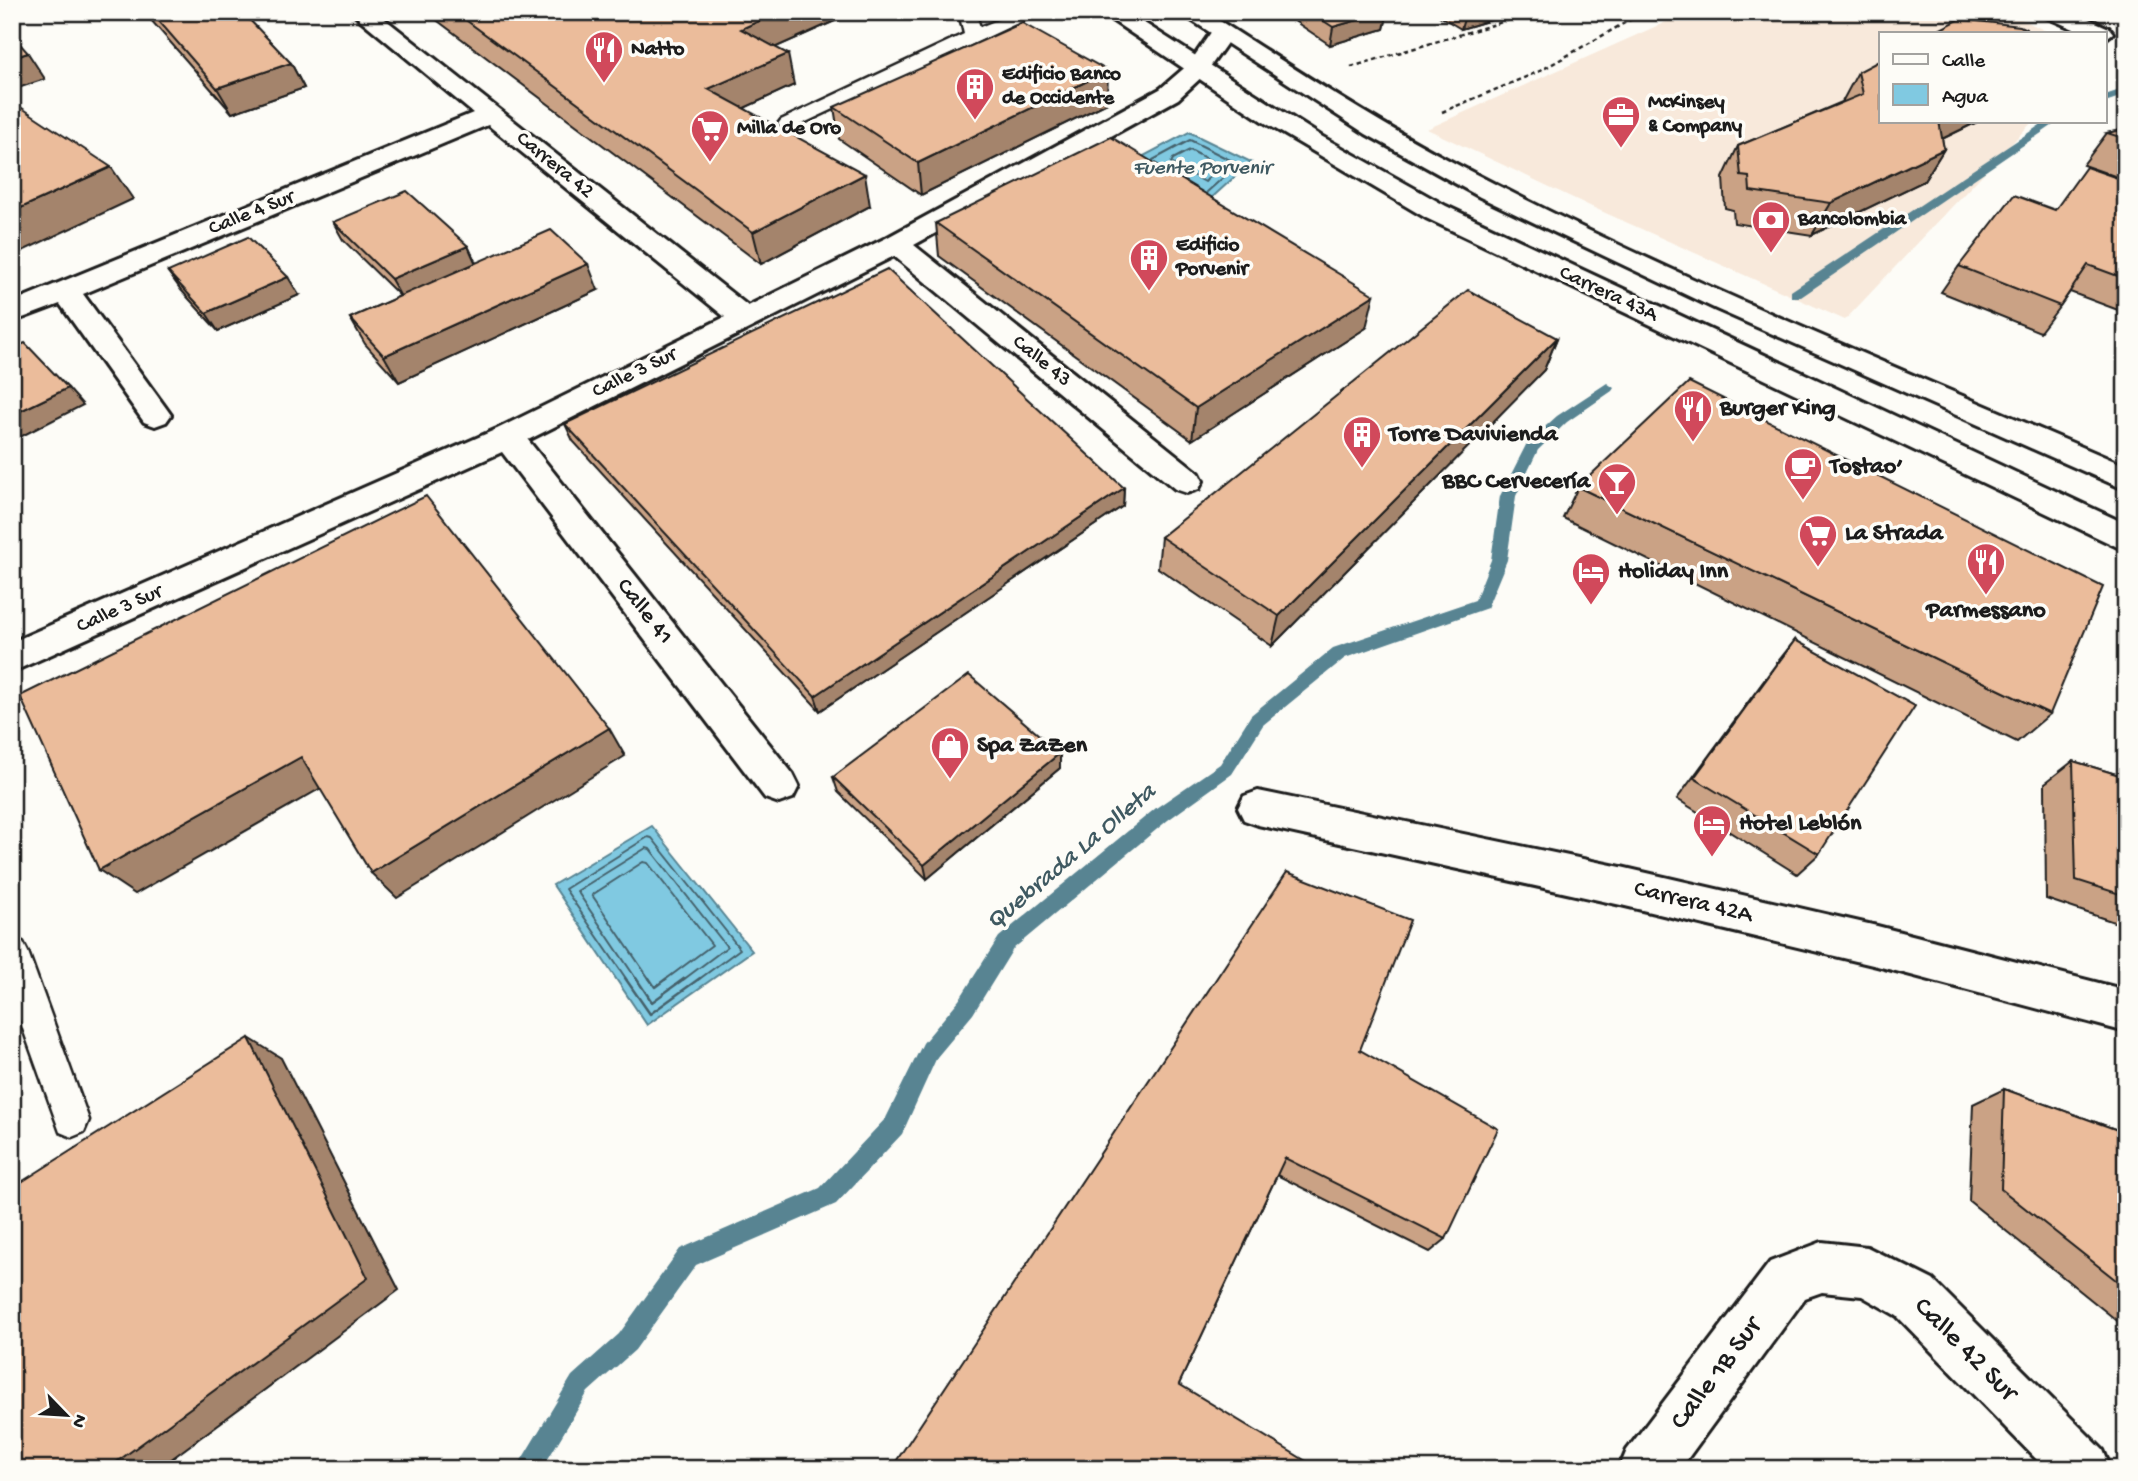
<svg xmlns="http://www.w3.org/2000/svg" width="2138" height="1481" font-family="'Gochi Hand',sans-serif">
<rect width="100%" height="100%" fill="#fdfcf7"/>
<filter id="ink" filterUnits="userSpaceOnUse"><feTurbulence type="fractalNoise" baseFrequency=".0143" numOctaves="2"/><feDisplacementMap in="SourceGraphic" scale="14" xChannelSelector="R" yChannelSelector="G"/><feConvolveMatrix kernelMatrix="1 2 1 2 8 2 1 2 1" color-interpolation-filters="sRGB"/></filter>
<g filter="url(#ink)">
<!-- built -->
<polygon fill="#f8e9db" points="1688,12 2007,12 2050,33 1881,33 1881,121 2033,121 1845,320 1592,207 1427,129"/>
<!-- water -->
<g fill="#80c9e1" stroke="#588492" stroke-width="2">
<polygon points="1189,132 1251,162 1206,203 1136,160"/>
<polygon points="652,826 752,951 647,1025 553,885"/>
</g>
<g fill="none" stroke-linecap="round" stroke-linejoin="round">
<!-- shore-far1 -->
<g stroke="#44616b" stroke-width="2">
<polygon points="1190,150 1219,165 1205,182 1171,163 1173,159"/>
<polyline points="1153,160 1190,140 1234,162 1235,167 1207,192"/>
<polyline points="627,980 565,889 648,837 652,838 740,949 698,980"/>
<polyline points="637,980 577,891 646,848 650,849 727,947 683,980"/>
<polyline points="650,980 592,895 643,862 648,863 712,945 665,980"/>
</g>
<!-- shore -->
<g stroke="#44616b" stroke-width="2.5">
<polyline points="625,978 650,1014 700,978"/>
<polyline points="636,978 652,1002 685,978"/>
<polyline points="649,978 655,987 667,978"/>
</g>
<!-- stream -->
<g fill="#588492" fill-rule="evenodd">
<polygon points="2126,88 2126,95 2105,102 2105,95"/>
<polygon points="2046,121 2059,121 1801,297 1791,297 1791,291"/>
<polygon points="1607,383 1614,388 1612,391 1567,422 1538,450 1516,496 1507,560 1487,608 1345,658 1263,725 1232,774 1168,820 1013,949 973,1014 937,1057 902,1134 836,1204 696,1265 635,1350 588,1392 542,1469 516,1469 572,1376 619,1334 680,1249 820,1188 886,1118 923,1043 959,1000 999,937 1156,808 1220,764 1251,715 1333,648 1475,600 1491,560 1500,496 1527,443 1557,416"/>
</g>
<!-- lane casing -->
<g stroke="#1c1c1c" stroke-width="5">
<g id="lane">
<polygon points="959,12 975,12 980,27 1018,12 1041,12 793,128 781,128 778,124 781,120 964,34"/>
<polygon points="12,938 23,942 28,952 89,1120 84,1132 72,1137 60,1132 12,998"/>
</g>
</g>
<!-- street casing -->
<g stroke="#1c1c1c" stroke-width="6">
<g id="street">
<polygon points="351,12 376,12 748,306 886,238 1160,89 1189,64 1214,28 1230,28 1234,33 1205,74 1178,99 914,245 1199,473 1203,481 1199,489 1187,493 1175,489 894,256 528,440 793,774 799,786 793,798 779,803 765,798 502,452 12,672 12,642 497,429 725,317 488,125 83,294 166,408 171,415 166,422 155,426 144,422 60,304 12,322 12,302 473,113"/>
<polygon points="2043,12 2073,12 2109,28 2113,33 2105,39 2105,33 2083,33 2046,17"/>
<polygon points="1258,791 1621,867 1877,926 2126,990 2126,1032 1877,966 1621,905 1258,825 1244,820 1238,808 1244,796"/>
<polygon points="1822,1242 1867,1247 1933,1280 2103,1450 2111,1469 2046,1469 1897,1316 1862,1296 1822,1292 1805,1298 1680,1469 1619,1469 1627,1450 1770,1262"/>
</g>
</g>
<!-- primary casing -->
<g stroke="#1c1c1c" stroke-width="6">
<g id="primary">
<polygon points="1100,12 1127,12 1321,136 1446,206 2126,524 2126,551 1426,218 1262,121"/>
<path d="M1179,12h27c83,53 166,108 254,154 215,113 443,203 666,300v24l-410,-181 -236,-112 -114,-63z"/>
</g>
</g>
<!-- path -->
<g stroke="#1c1c1c" stroke-width="2.5" stroke-dasharray="4.5 3.5" stroke-linecap="butt">
<polyline points="1351,67 1536,12"/>
<polyline points="1442,112 1540,71 1644,12"/>
</g>
<!-- lane -->
<use href="#lane" fill="#fdfcf7" fill-rule="evenodd"/>
<!-- street -->
<use href="#street" fill="#fdfcf7" fill-rule="evenodd"/>
<!-- primary -->
<use href="#primary" fill="#fdfcf7" fill-rule="evenodd"/>
</g>
<!-- wall -->
<g fill="#caa285" stroke="#1c1c1c" stroke-width="2">
<polygon points="144,12 242,12 291,63 304,88 232,113"/>
<polygon points="426,12 855,12 776,47 794,85 744,108 870,206 761,264"/>
<polygon points="1281,12 1388,12 1384,29 1330,45"/>
<polygon points="1433,12 1518,12 1461,29"/>
<polygon points="1858,72 1881,121 1979,121 1942,139 1944,149 1924,181 1812,235 1734,223 1733,210 1725,208 1723,178 1738,146 1842,102"/>
<polygon points="1107,103 921,195 839,139 834,107"/>
<polygon points="2126,129 2126,180 2083,165 2107,133"/>
<polygon points="2126,181 2126,313 2070,292 2060,306 2040,332 1941,292 1959,266 2054,210"/>
<polygon points="333,222 468,246 476,263 598,290 399,382 365,344 350,318 400,296 343,240"/>
<polygon points="936,223 1366,328 1192,440 939,256"/>
<polygon points="168,272 299,295 218,331 181,290"/>
<polygon points="1557,338 1544,370 1272,646 1158,568 1161,537"/>
<polygon points="565,424 1124,488 1123,506 820,711 573,441"/>
<polygon points="1578,487 2050,714 2017,742 1563,518"/>
<polygon points="1795,640 1819,854 1797,874 1677,799 1776,664"/>
<polygon points="1060,753 1060,768 927,879 838,792 833,777"/>
<polygon points="2073,761 2126,777 2126,926 2046,899 2045,783"/>
<polygon points="1360,1050 1446,1239 1430,1252 1277,1175 1179,1384 891,1469"/>
<polygon points="2004,1089 2126,1133 2126,1328 1969,1201 1973,1104"/>
</g>
<!-- shaded-wall -->
<g fill="#a4846c" stroke="#1c1c1c" stroke-width="2">
<polygon points="779,12 855,12 747,60 741,29"/>
<polygon points="1386,12 1388,12 1384,29 1330,45 1333,27"/>
<polygon points="1466,12 1518,12 1461,29"/>
<polygon points="28,53 45,79 12,90 12,58"/>
<polygon points="788,54 794,85 716,121 708,89"/>
<polygon points="291,63 304,88 232,113 217,88"/>
<polygon points="1108,71 1107,103 921,195 918,163"/>
<polygon points="1937,121 1979,121 1919,150"/>
<polygon points="1944,149 1924,181 1812,235 1831,203"/>
<polygon points="111,167 133,199 12,256 12,212"/>
<polygon points="865,174 870,206 761,264 753,232"/>
<polygon points="468,246 476,264 401,297 391,279"/>
<polygon points="588,264 598,290 399,382 384,356"/>
<polygon points="288,277 299,295 218,331 206,313"/>
<polygon points="1374,295 1366,328 1192,440 1196,408"/>
<polygon points="1557,338 1544,370 1272,646 1279,616"/>
<polygon points="68,388 83,405 12,441 12,415"/>
<polygon points="1124,488 1123,506 820,711 815,696"/>
<polygon points="12,590 16,597 12,600"/>
<polygon points="609,728 625,756 397,898 371,873"/>
<polygon points="1060,753 1060,768 927,879 924,865"/>
<polygon points="301,757 328,784 135,894 99,870"/>
<polygon points="249,1038 281,1058 399,1290 158,1469 107,1469"/>
</g>
<!-- building -->
<g fill="#ebbc9b" stroke="#1c1c1c" stroke-width="2">
<polygon points="151,12 242,12 291,63 217,88"/>
<polygon points="455,12 779,12 741,29 788,54 708,89 865,174 753,232"/>
<polygon points="1310,12 1386,12 1333,27"/>
<polygon points="1960,19 2020,26 2026,29 2027,33 1933,33"/>
<polygon points="1022,23 1108,71 918,163 834,107"/>
<polygon points="12,35 28,53 12,58"/>
<polygon points="1881,60 1881,121 1939,121 1944,149 1831,203 1750,191 1749,177 1741,176 1738,146 1863,94 1858,72"/>
<polygon points="22,108 111,167 12,212 12,112"/>
<polygon points="2126,129 2126,139 2107,133"/>
<polygon points="1111,137 1374,295 1196,408 936,223"/>
<polygon points="2086,167 2126,181 2126,279 2088,265 2060,306 1959,266 2014,195 2055,210"/>
<polygon points="407,191 468,246 391,279 333,222"/>
<polygon points="551,230 588,264 384,356 350,318"/>
<polygon points="248,237 288,277 206,313 168,272"/>
<polygon points="887,269 1124,488 815,696 565,424"/>
<polygon points="1468,290 1557,338 1279,616 1161,537"/>
<polygon points="25,343 68,388 12,415 12,349"/>
<polygon points="1689,382 2103,587 2050,714 1578,487"/>
<polygon points="426,496 609,728 371,873 301,757 99,870 20,696"/>
<polygon points="1795,640 1915,706 1819,854 1694,778"/>
<polygon points="969,675 1060,753 924,865 833,777"/>
<polygon points="2073,761 2126,777 2126,896 2076,880"/>
<polygon points="1287,872 1410,920 1360,1050 1498,1129 1446,1239 1285,1158 1179,1384 1319,1469 891,1469"/>
<polygon points="249,1038 368,1278 107,1469 12,1469 12,1188"/>
<polygon points="2004,1089 2126,1133 2126,1288 2001,1189"/>
</g>
</g>
<!-- icons -->
<defs>
<g id="restaurant-pin" transform="scale(2.0125)"><path d="M0 17L-7.5 6A9.5 9.5 0 1 1 7.5 6Z" fill="#d1495b" stroke="#fdfcf7"/><path d="M-5-6h1v4h1v-4h1v4h1v-4h1v5L-1.5 .5V6h-2V.5L-5-1ZM5-6V6H3V1.5H1.5Q1.5-4 5-6Z" fill="#fff"/></g>
<g id="building-pin" transform="scale(2.0125)"><path d="M0 17L-7.5 6A9.5 9.5 0 1 1 7.5 6Z" fill="#d1495b" stroke="#fdfcf7"/><path d="M-4-6H4V6H1V3H-1V6H-4ZM-2.5-4.3h1.7v1.8h-1.7ZM.8-4.3h1.7v1.8H.8ZM-2.5-1h1.7V.8h-1.7ZM.8-1h1.7V.8H.8Z" fill="#fff"/></g>
<g id="office-pin" transform="scale(2.0125)"><path d="M0 17L-7.5 6A9.5 9.5 0 1 1 7.5 6Z" fill="#d1495b" stroke="#fdfcf7"/><path d="M-6-3h4V-5.5h4V-3h4V5H-6ZM-1-4.5V-3h2v-1.5ZM-6 0V1H6V0Z" fill="#fff"/></g>
<g id="supermarket-pin" transform="scale(2.0125)"><path d="M0 17L-7.5 6A9.5 9.5 0 1 1 7.5 6Z" fill="#d1495b" stroke="#fdfcf7"/><path d="M-6-5.5h2.5l.6 2H6L4.5 2H-2.5L-4.4-4H-6ZM-1.5 3.2a1.3 1.3 0 1 0 .1 0ZM3 3.2a1.3 1.3 0 1 0 .1 0Z" fill="#fff"/></g>
<g id="bank-pin" transform="scale(2.0125)"><path d="M0 17L-7.5 6A9.5 9.5 0 1 1 7.5 6Z" fill="#d1495b" stroke="#fdfcf7"/><path d="M-6-4H6V4H-6ZM0-2.3a2.3 2.3 0 1 0 0 4.6a2.3 2.3 0 1 0 0-4.6Z" fill="#fff"/></g>
<g id="cafe-pin" transform="scale(2.0125)"><path d="M0 17L-7.5 6A9.5 9.5 0 1 1 7.5 6Z" fill="#d1495b" stroke="#fdfcf7"/><path d="M-5.5-4.5H6V0H3Q3 3.5 0 3.5H-2.5Q-5.5 3.5-5.5 0ZM3-3.2v2h1.7v-2ZM-6 4.5H4V6H-6Z" fill="#fff"/></g>
<g id="bar-pin" transform="scale(2.0125)"><path d="M0 17L-7.5 6A9.5 9.5 0 1 1 7.5 6Z" fill="#d1495b" stroke="#fdfcf7"/><path d="M-6-5H6L.8 .8V4.5H3.5V6h-7V4.5H-.8V.8Z" fill="#fff"/></g>
<g id="hotel-pin" transform="scale(2.0125)"><path d="M0 17L-7.5 6A9.5 9.5 0 1 1 7.5 6Z" fill="#d1495b" stroke="#fdfcf7"/><path d="M-6-4.5h1.5V1H6V5H4.5V3h-9V5H-6ZM-4 0a1.8 1.8 0 1 1 3.6 0ZM.5 0V-2.5h3Q6-2.5 6 0Z" fill="#fff"/></g>
<g id="shop-pin" transform="scale(2.0125)"><path d="M0 17L-7.5 6A9.5 9.5 0 1 1 7.5 6Z" fill="#d1495b" stroke="#fdfcf7"/><path d="M-5-2.5h2.3a2.7 3.5 0 0 1 5.4 0H5L5.5 6h-11ZM-1.5-2.5h3a1.5 2.3 0 0 0-3 0Z" fill="#fff"/></g>
</defs>
<g fill-rule="evenodd">
<use href="#restaurant-pin" x="604" y="50"/>
<use href="#building-pin" x="975" y="87"/>
<use href="#office-pin" x="1621" y="115"/>
<use href="#supermarket-pin" x="710" y="129"/>
<use href="#bank-pin" x="1771" y="220"/>
<use href="#building-pin" x="1149" y="258"/>
<use href="#restaurant-pin" x="1693" y="409"/>
<use href="#building-pin" x="1362" y="435"/>
<use href="#cafe-pin" x="1803" y="467"/>
<use href="#bar-pin" x="1617" y="482"/>
<use href="#supermarket-pin" x="1818" y="534"/>
<use href="#restaurant-pin" x="1986" y="562"/>
<use href="#hotel-pin" x="1591" y="572"/>
<use href="#shop-pin" x="950" y="746"/>
<use href="#hotel-pin" x="1712" y="824"/>
</g>
<g text-anchor="middle" dominant-baseline="central" stroke-width="7" stroke-linejoin="round" paint-order="stroke">
<!-- far-poi labels -->
<g font-size="21" font-weight="bold" fill="#1c1c1c" stroke="#fdfcf7" text-anchor="start">
<text x="631" y="50">Natto</text>
<text x="1002" y="75">Edificio Banco<tspan x="1002" dy="24">de Occidente</tspan></text>
<text x="1648" y="103">McKinsey<tspan x="1648" dy="24">&amp; Company</tspan></text>
<text x="737" y="129">Milla de Oro</text>
<text x="1798" y="220">Bancolombia</text>
<text x="1176" y="246">Edificio<tspan x="1176" dy="24">Porvenir</tspan></text>
</g>
<!-- far-street labels -->
<g font-size="21" fill="#1c1c1c" stroke="#fdfcf7">
<text transform="translate(554 166) rotate(39)">Carrera 42</text>
<text transform="translate(252 214) rotate(-22)">Calle 4 Sur</text>
<text transform="translate(1608 295) rotate(25)">Carrera 43A</text>
<text transform="translate(1041 362) rotate(39)">Calle 43</text>
<text transform="translate(635 374) rotate(-26)">Calle 3 Sur</text>
<text transform="translate(120 610) rotate(-24)">Calle 3 Sur</text>
</g>
<!-- far-water labels -->
<g font-size="21" font-style="italic" fill="#3f5961" stroke="#fdfcf7">
<text x="1202" y="169">Fuente Porvenir</text>
</g>
<!-- poi labels -->
<g font-size="24" font-weight="bold" fill="#1c1c1c" stroke="#fdfcf7" text-anchor="start">
<text x="1720" y="409">Burger King</text>
<text x="1389" y="435">Torre Davivienda</text>
<text x="1830" y="467">Tostao’</text>
<text x="1590" y="482" text-anchor="end">BBC Cervecería</text>
<text x="1845" y="534">La Strada</text>
<text x="1618" y="572">Holiday Inn</text>
<text x="1986" y="611" text-anchor="middle">Parmessano</text>
<text x="977" y="746">Spa ZaZen</text>
<text x="1739" y="824">Hotel Leblón</text>
</g>
<!-- street labels -->
<g font-size="24" fill="#1c1c1c" stroke="#fdfcf7">
<text transform="translate(644 612) rotate(52)">Calle 41</text>
<text transform="translate(1693 903) rotate(13)">Carrera 42A</text>
</g>
<!-- water labels -->
<g font-size="26" font-style="italic" fill="#3f5961" stroke="#fdfcf7">
<text transform="translate(1072 858) rotate(-40)">Quebrada La Olleta</text>
</g>
<!-- near-street labels -->
<g font-size="28" fill="#1c1c1c" stroke="#fdfcf7">
<text transform="translate(1965 1350) rotate(45)">Calle 42 Sur</text>
<text transform="translate(1717 1374) rotate(-53)">Calle 1B Sur</text>
</g>
</g>
<!-- margin -->
<rect width="2138" height="1481" fill="none" stroke="#fdfcf7" stroke-width="42"/>
<rect x="21" y="21" width="2096" height="1439" fill="none" stroke="#1c1c1c" stroke-width="2.5" filter="url(#ink)"/>
<!-- legend -->
<rect x="1879" y="32" width="228" height="91" fill="#fdfcf7" stroke="#a3a29f" stroke-width="2"/>
<rect x="1893" y="54" width="35" height="10" fill="#fdfcf7" stroke="#a3a29f" stroke-width="2"/>
<text x="1942" y="66" font-size="21" fill="#1c1c1c">Calle</text>
<rect x="1893" y="84" width="35" height="21" fill="#80c9e1" stroke="#a3a29f" stroke-width="2"/>
<text x="1942" y="102" font-size="21" fill="#1c1c1c">Agua</text>
<!-- north arrow -->
<g transform="translate(66 1415) rotate(115)" stroke="#fdfcf7" stroke-width="5" paint-order="stroke">
<path d="M0-5L12 26L0 18L-12 26Z" fill="#1c1c1c"/>
<text y="-10" font-size="19" font-weight="bold" text-anchor="middle" fill="#1c1c1c">N</text>
</g>
</svg>
